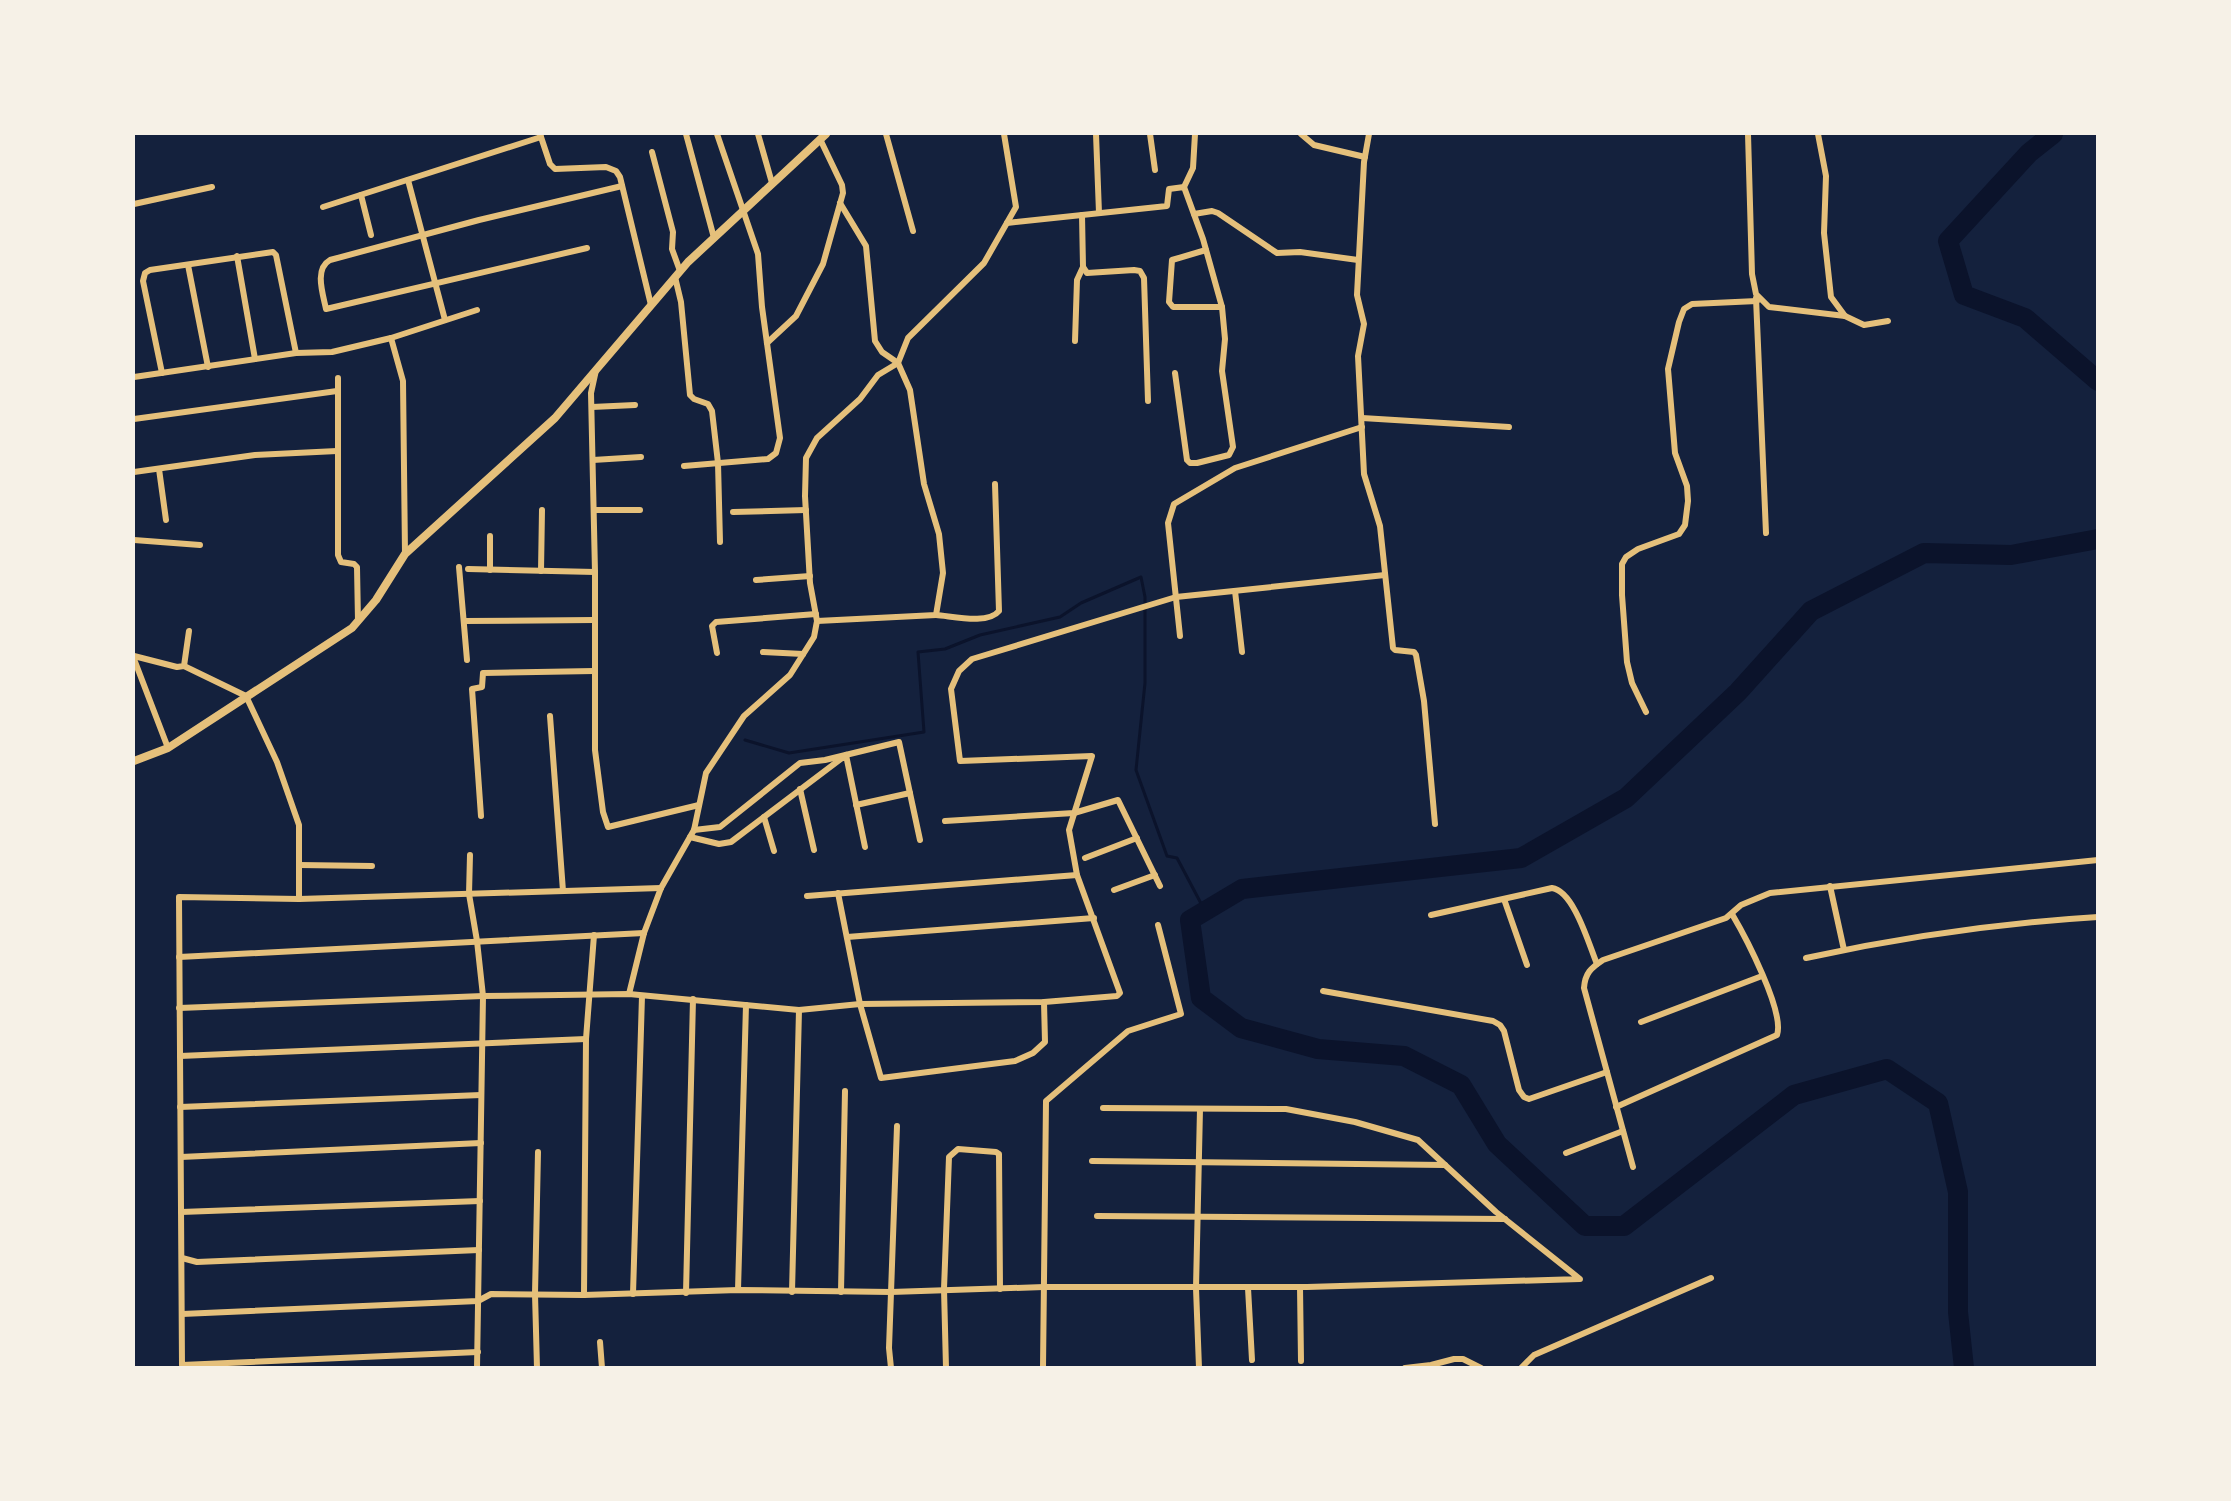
<svg xmlns="http://www.w3.org/2000/svg" width="2231" height="1501" font-family="'PT Sans',sans-serif">
<rect width="100%" height="100%" fill="#14213d"/>
<g fill="none" stroke-linecap="round" stroke-linejoin="round">
<!-- stream -->
<polyline stroke="#0b132b" stroke-width="3" points="745,740 789,753 924,732 918,652 945,649 980,635 1060,617 1081,603 1141,577 1145,597 1145,683 1136,770 1167,856 1177,858 1205,911"/>
<!-- river -->
<g stroke="#0b132b" stroke-width="20">
<polyline points="2053,134 2029,153 1948,241 1964,295 2025,318 2098,381"/>
<polyline points="1964,1368 1958,1312 1958,1192 1938,1103 1887,1069 1794,1095 1624,1226 1585,1226 1497,1144 1461,1085 1404,1056 1318,1049 1241,1028 1201,998 1190,920 1242,889 1521,858 1626,798 1738,692 1811,611 1924,553 2011,555 2098,539"/>
</g>
<!-- minor -->
<g stroke="#e5c07b" stroke-width="6">
<polyline points="540,134 550,164 555,169 606,167 616,171 620,177 651,305"/>
<polyline points="686,134 714,238"/>
<polyline points="758,134 772,183"/>
<polyline points="886,134 913,231"/>
<polyline points="1096,134 1099,213"/>
<polyline points="1150,134 1155,170"/>
<polyline points="1301,134 1314,145 1365,157"/>
<polyline points="1369,134 1364,162 1357,295 1364,324 1358,356 1364,474 1380,526 1393,648 1395,650 1414,652 1416,655 1424,701 1435,824"/>
<polyline points="1748,134 1752,274 1756,294 1769,307 1845,316"/>
<polyline points="1818,134 1826,176 1824,233 1831,297 1845,316 1864,325 1888,321"/>
<polyline points="652,152 673,232 672,249 680,271"/>
<polyline points="408,180 445,320"/>
<polyline points="1184,187 1193,168 1195,134"/>
<polyline points="361,195 371,235"/>
<polyline points="134,204 212,187"/>
<polyline points="323,207 541,137"/>
<polyline points="1194,214 1212,211 1218,213 1277,253 1300,252 1358,260"/>
<polyline points="1082,215 1083,267 1087,273 1134,270 1140,271 1144,278 1148,401"/>
<polyline points="1007,223 1167,206 1169,189 1184,187 1203,239 1222,307 1225,339 1222,371 1233,447 1229,455 1197,463 1190,463 1187,460 1175,373"/>
<path d="M587,248l-261,61c-3,-15 -12,-40 4,-49l149,-40 143,-34"/>
<polyline points="1206,250 1172,260 1169,302 1173,307 1222,307"/>
<polyline points="237,256 255,359"/>
<polyline points="188,265 208,367"/>
<polyline points="675,277 681,302 690,395 694,399 708,404 712,411 718,463 720,542"/>
<polyline points="1756,298 1766,533"/>
<polyline points="391,338 477,310"/>
<polyline points="1075,341 1077,280 1083,267"/>
<polyline points="767,343 796,316 823,264 843,193 842,185 820,139"/>
<polyline points="596,370 591,393 595,572 595,750 603,812 608,827 699,805"/>
<polyline points="162,373 143,281 145,273 150,270 273,252 276,255 296,353"/>
<polyline points="134,377 296,353 332,352 391,338 403,381 405,554"/>
<polyline points="338,378 338,555 341,562 354,564 357,567 358,621"/>
<polyline points="592,407 635,405"/>
<polyline points="1362,418 1509,427"/>
<polyline points="134,419 337,391"/>
<polyline points="593,460 641,457"/>
<polyline points="684,466 768,459 776,453 780,438 762,307 758,254 717,134"/>
<polyline points="159,469 166,520"/>
<polyline points="134,472 255,455 337,451"/>
<polyline points="594,510 640,510"/>
<polyline points="733,512 806,510"/>
<polyline points="490,536 490,570"/>
<polyline points="134,540 200,545"/>
<polyline points="459,567 467,660"/>
<polyline points="468,569 595,572"/>
<polyline points="541,571 542,510"/>
<polyline points="756,580 810,576"/>
<polyline points="1235,591 1242,652"/>
<path d="M936,615c16,1 52,10 63,-4l-4,-127"/>
<polyline points="464,621 594,620"/>
<polyline points="817,621 936,615 943,573 939,534 924,484 910,390 898,363 882,352 875,341 866,246 840,203"/>
<polyline points="1180,636 1168,523 1174,504 1235,468 1362,427"/>
<polyline points="763,652 803,654"/>
<polyline points="717,653 712,626 716,622 816,614"/>
<polyline points="134,656 177,667 184,666 189,631"/>
<polyline points="134,659 168,748"/>
<polyline points="184,666 246,696 277,762 299,825 299,899"/>
<polyline points="1646,712 1632,683 1627,662 1622,595 1622,564 1626,557 1638,549 1679,534 1685,525 1688,501 1687,486 1675,453 1668,369 1679,322 1684,309 1692,304 1757,301"/>
<polyline points="550,716 563,891"/>
<polyline points="800,789 814,850"/>
<polyline points="856,805 910,793"/>
<polyline points="481,816 472,689 482,687 483,673 594,671"/>
<polyline points="764,817 774,851"/>
<polyline points="945,821 1074,813 1118,800 1160,886"/>
<polyline points="694,830 720,827 800,763 825,760 899,742 920,840"/>
<polyline points="690,837 719,844 731,842 846,755 865,847"/>
<polyline points="470,855 469,894 477,941 483,996 477,1368"/>
<polyline points="1085,858 1137,838"/>
<polyline points="299,865 372,866"/>
<polyline points="1077,875 1069,830 1092,756 960,761 951,689 959,671 972,659 1176,597 1385,575"/>
<polyline points="1830,886 1844,950"/>
<polyline points="1114,890 1155,875"/>
<polyline points="838,893 860,1004 881,1078 1015,1061 1033,1053 1045,1042 1044,1002"/>
<polyline points="1504,899 1527,965"/>
<path d="M1431,915l121,-27c22,3 37,57 45,76"/>
<polyline points="847,937 1094,918"/>
<polyline points="179,957 644,933"/>
<path d="M1806,958c96,-21 194,-35 292,-41"/>
<polyline points="1323,991 1493,1021 1500,1025 1504,1031 1519,1090 1524,1097 1529,1099 1607,1072"/>
<polyline points="629,994 644,933 661,888 694,830 706,773 744,716 790,675 814,637 817,621 810,583 805,496 806,458 817,438 860,399 878,375 898,363 908,338 984,263 1016,207 1004,134"/>
<polyline points="179,1008 483,996 629,994 799,1010 860,1004 1044,1002 1117,996 1120,993 1077,875 807,896"/>
<polyline points="1641,1022 1762,976"/>
<polyline points="180,1056 586,1039"/>
<polyline points="180,1107 481,1095"/>
<path d="M1616,1107l161,-72c8,-23 -32,-99 -45,-121"/>
<polyline points="1566,1153 1623,1131"/>
<polyline points="181,1157 481,1143"/>
<polyline points="1092,1161 1445,1165"/>
<path d="M1633,1167l-49,-179c1,-15 7,-20 19,-28l123,-42 15,-13 29,-12 328,-33"/>
<polyline points="181,1212 480,1201"/>
<polyline points="1097,1216 1505,1219"/>
<polyline points="182,1258 197,1262 479,1250"/>
<polyline points="1300,1287 1301,1361"/>
<polyline points="1248,1288 1252,1360"/>
<polyline points="738,1290 746,1005"/>
<polyline points="792,1292 799,1010"/>
<polyline points="841,1292 845,1091"/>
<polyline points="686,1293 693,999"/>
<polyline points="633,1294 642,996"/>
<polyline points="584,1295 586,1039 594,935"/>
<polyline points="182,1314 478,1301 491,1294 584,1295 738,1290 891,1292 1044,1287 1307,1287 1580,1279 1496,1212 1418,1140 1355,1122 1286,1109 1103,1108"/>
<polyline points="600,1342 602,1368"/>
<polyline points="478,1352 182,1365 179,897 299,899 661,888"/>
<polyline points="537,1368 535,1294 538,1152"/>
<polyline points="891,1368 889,1348 897,1126"/>
<polyline points="946,1368 944,1289 949,1157 958,1149 996,1152 999,1154 1000,1289"/>
<polyline points="1043,1368 1046,1101 1128,1031 1181,1014 1158,925"/>
<polyline points="1199,1368 1196,1288 1200,1109"/>
<polyline points="1405,1368 1431,1365 1454,1359 1463,1359 1481,1368"/>
<polyline points="1521,1368 1534,1355 1711,1278"/>
</g>
<!-- tertiary -->
<polyline stroke="#e5c07b" stroke-width="8" points="134,761 168,748 352,628 376,600 405,554 555,418 688,262 826,134"/>
</g>
<!-- border -->
<rect width="2231" height="1501" fill="none" stroke="#f6f1e7" stroke-width="270"/>
</svg>
